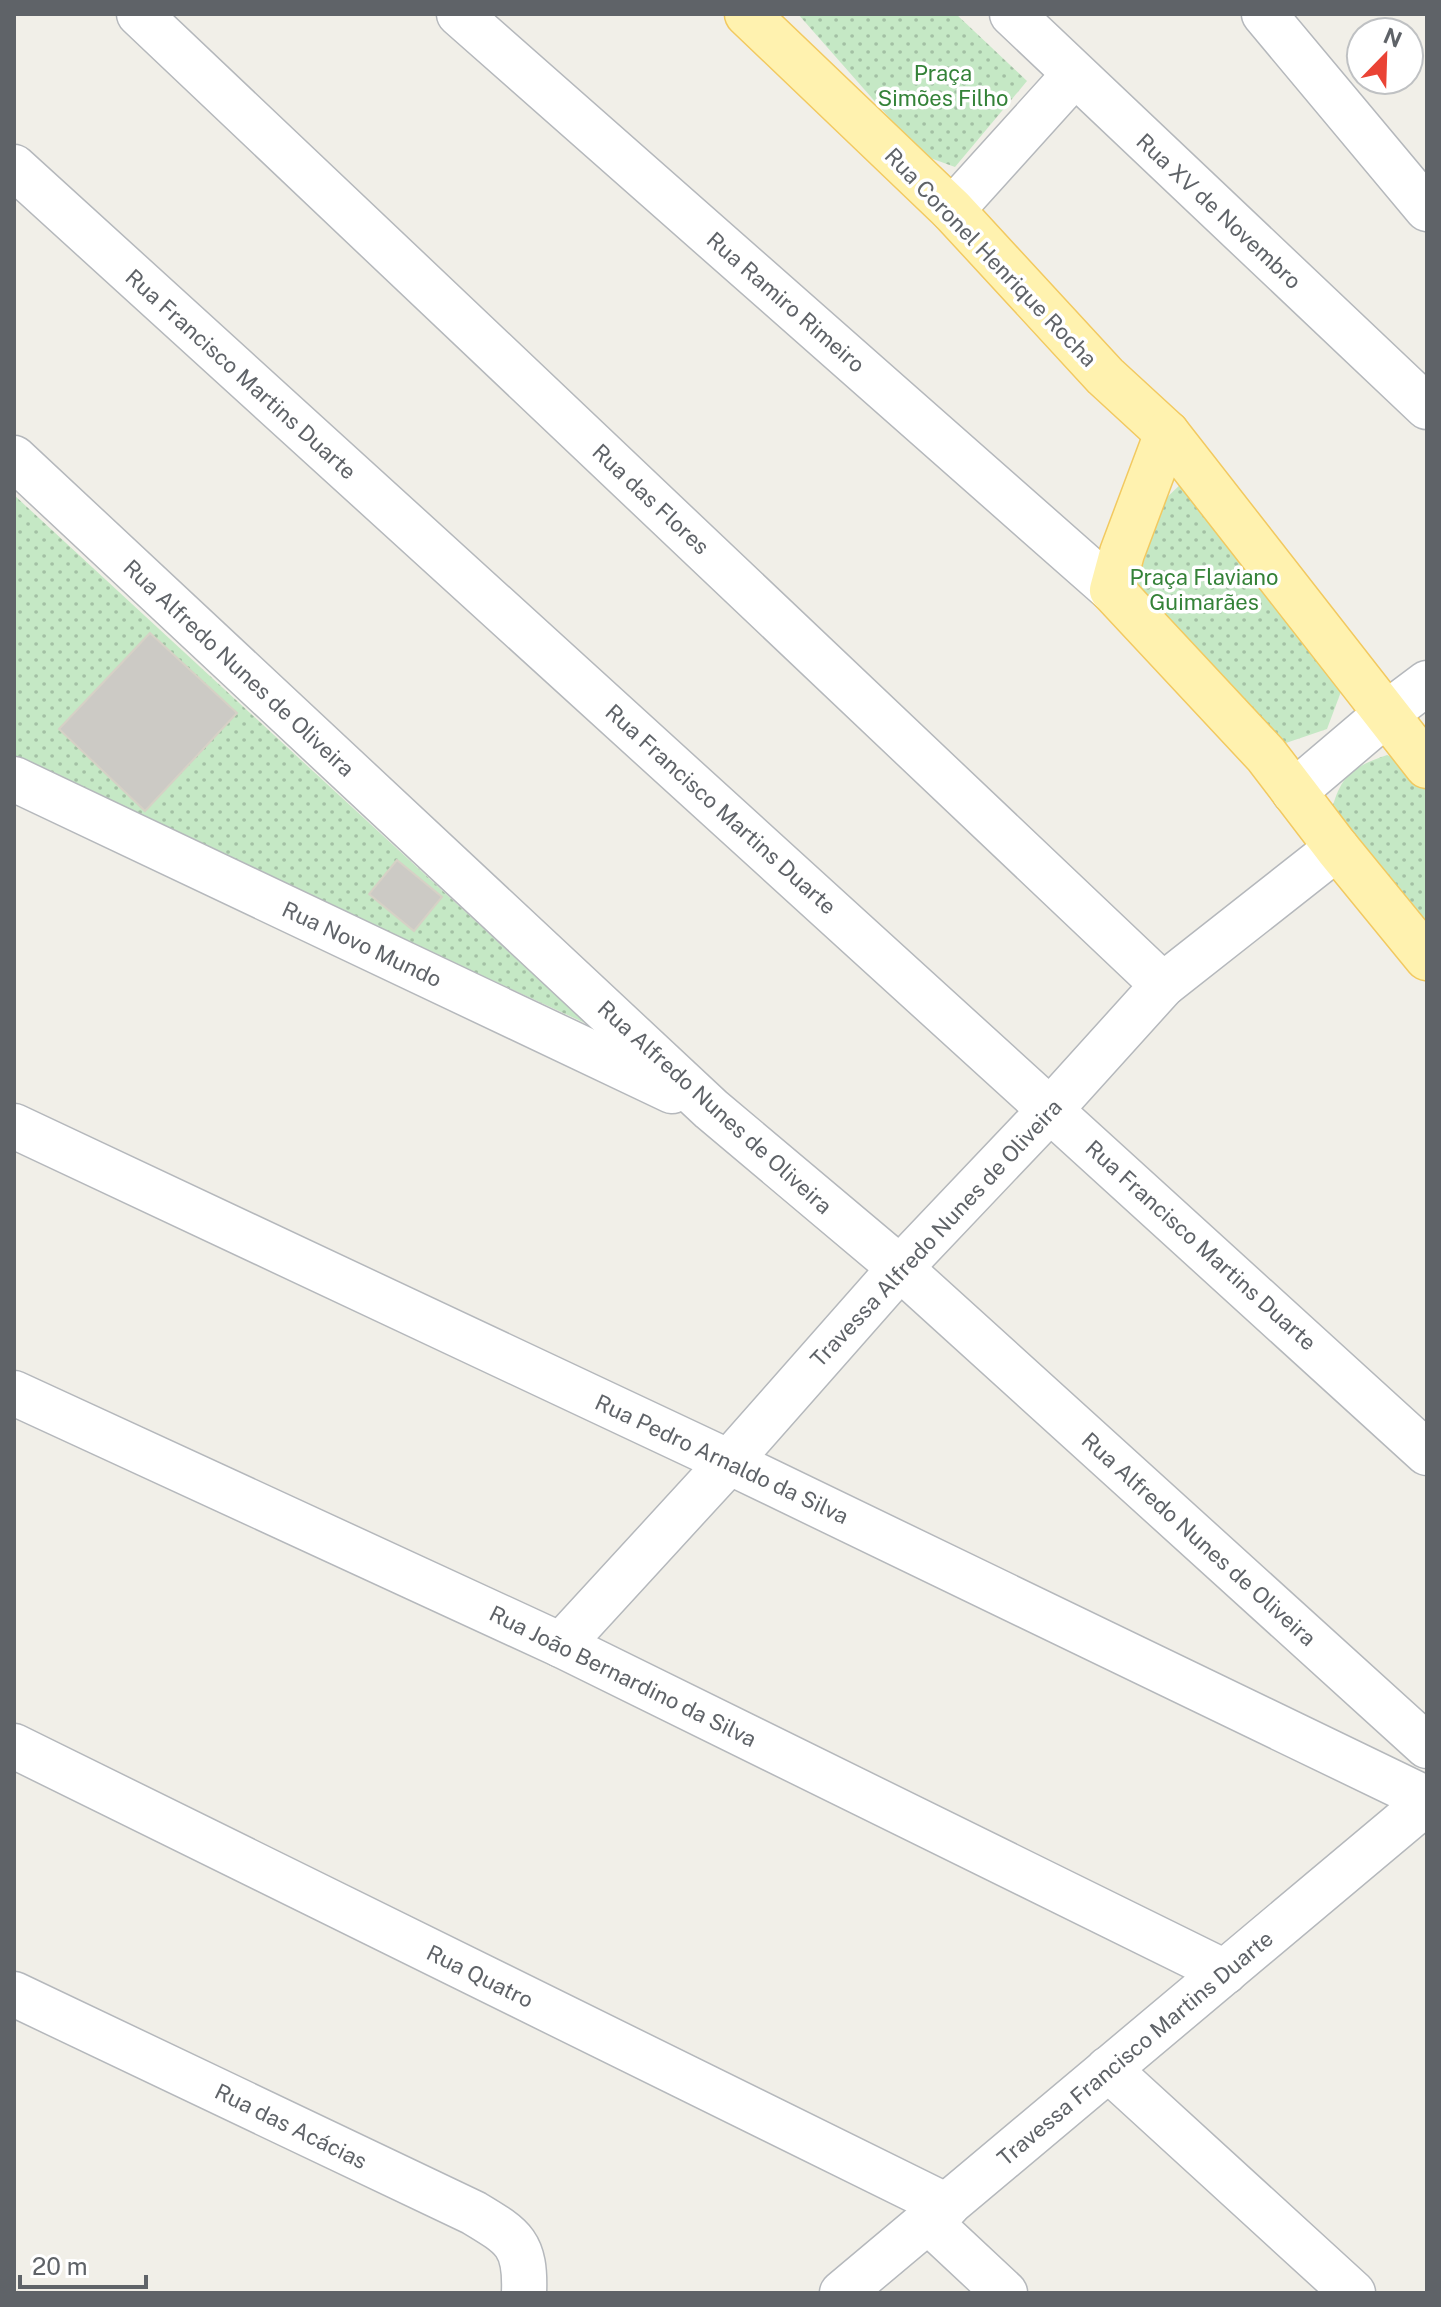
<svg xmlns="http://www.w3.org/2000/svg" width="1441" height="2307" font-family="'Public Sans',sans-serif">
<defs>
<pattern id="park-dots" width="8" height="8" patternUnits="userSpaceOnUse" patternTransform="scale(2)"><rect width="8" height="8" fill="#c5e8c5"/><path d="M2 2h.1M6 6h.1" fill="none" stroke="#a3c0a4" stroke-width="1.8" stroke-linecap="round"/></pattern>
</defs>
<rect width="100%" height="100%" fill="#f1efe8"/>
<!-- park -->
<g fill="url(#park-dots)">
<polygon points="798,14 956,14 1027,81 955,167 922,155"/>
<polygon points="1184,481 1345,681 1327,729 1280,745 1134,593 1162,502"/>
<polygon points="14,495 587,1024 14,759"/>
<path d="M1387,755l28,11 12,19v162l-95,-138c9,-35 23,-43 55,-54z"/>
</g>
<!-- building -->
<g fill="#cccac5" stroke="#d6d1c6" stroke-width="2">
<polygon points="150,633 237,713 145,811 59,729"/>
<polygon points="397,860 442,897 414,931 369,894"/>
</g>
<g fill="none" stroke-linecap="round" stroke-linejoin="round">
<!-- minor casing -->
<g stroke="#b5b8bc" stroke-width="47">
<g id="minor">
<polyline points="139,14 1163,985"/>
<polyline points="459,14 1112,590"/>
<polyline points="1012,14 1427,407"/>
<polyline points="1264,14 1427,209"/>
<polyline points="14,167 1427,1453"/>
<polyline points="952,210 1074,75"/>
<polyline points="14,458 711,1109 900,1268 1427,1746"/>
<polyline points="14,779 672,1091"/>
<polyline points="1294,792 1387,713 1427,683"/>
<polyline points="14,1126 729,1462 1427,1799"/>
<polyline points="14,1393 561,1645 1225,1972"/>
<polyline points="561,1645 729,1462 900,1268 1051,1109 1163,985 1337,848"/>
<polyline points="14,1746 947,2206"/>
<path d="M14,1994l460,219c40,24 52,31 50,80"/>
<polyline points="1108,2069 1353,2293"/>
<polyline points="928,2221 1005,2293"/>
<polyline points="842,2293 1427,1802"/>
</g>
</g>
<!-- major casing -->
<g stroke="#f2c960" stroke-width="47">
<g id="major">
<polyline points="747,14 952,210 1105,376 1167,433 1427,766"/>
<polyline points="1167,433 1122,553 1112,590 1266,755 1337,848 1427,958"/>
</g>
</g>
<!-- minor -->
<use href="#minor" stroke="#fff" stroke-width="44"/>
<!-- major -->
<use href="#major" stroke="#fff2af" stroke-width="44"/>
</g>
<g text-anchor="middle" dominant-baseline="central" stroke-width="7" stroke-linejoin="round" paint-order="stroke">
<!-- park labels -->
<g font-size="22" fill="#348238" stroke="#fff">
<text x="943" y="73">Praça<tspan x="943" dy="25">Simões Filho</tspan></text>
<text x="1204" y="577">Praça Flaviano<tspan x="1204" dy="25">Guimarães</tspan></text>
</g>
<!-- street labels -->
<g font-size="22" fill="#5f6368" stroke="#fff">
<text transform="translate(1219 211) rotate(43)">Rua XV de Novembro</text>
<text transform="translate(991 257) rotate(46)">Rua Coronel Henrique Rocha</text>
<text transform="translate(786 302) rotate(41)">Rua Ramiro Rimeiro</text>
<text transform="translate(241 374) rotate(42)">Rua Francisco Martins Duarte</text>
<text transform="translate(651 499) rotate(43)">Rua das Flores</text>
<text transform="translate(239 668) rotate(43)">Rua Alfredo Nunes de Oliveira</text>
<text transform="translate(721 809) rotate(42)">Rua Francisco Martins Duarte</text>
<text transform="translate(362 944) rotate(25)">Rua Novo Mundo</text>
<text transform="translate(715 1107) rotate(42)">Rua Alfredo Nunes de Oliveira</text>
<text transform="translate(936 1233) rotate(-47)">Travessa Alfredo Nunes de Oliveira</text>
<text transform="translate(1201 1245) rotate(42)">Rua Francisco Martins Duarte</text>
<text transform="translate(722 1459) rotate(25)">Rua Pedro Arnaldo da Silva</text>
<text transform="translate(1199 1539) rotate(42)">Rua Alfredo Nunes de Oliveira</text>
<text transform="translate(623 1676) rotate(26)">Rua João Bernardino da Silva</text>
<text transform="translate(480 1976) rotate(26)">Rua Quatro</text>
<text transform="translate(1135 2048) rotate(-40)">Travessa Francisco Martins Duarte</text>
<text transform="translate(291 2126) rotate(26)">Rua das Acácias</text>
</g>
</g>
<!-- border -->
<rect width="1441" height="2307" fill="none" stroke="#5f6368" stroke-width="32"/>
<!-- north arrow -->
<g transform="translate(1385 56) rotate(23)"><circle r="38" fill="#ffffff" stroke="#bfc1c3" stroke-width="2"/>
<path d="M0-6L14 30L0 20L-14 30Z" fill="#ea4335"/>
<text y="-12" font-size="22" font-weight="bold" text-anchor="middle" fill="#5f6368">N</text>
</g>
<!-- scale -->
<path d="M20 2275v12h126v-12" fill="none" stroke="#5f6368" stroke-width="4"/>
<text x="32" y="2275" font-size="24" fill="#5f6368" stroke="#ffffff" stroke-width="6" paint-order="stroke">20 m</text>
</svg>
